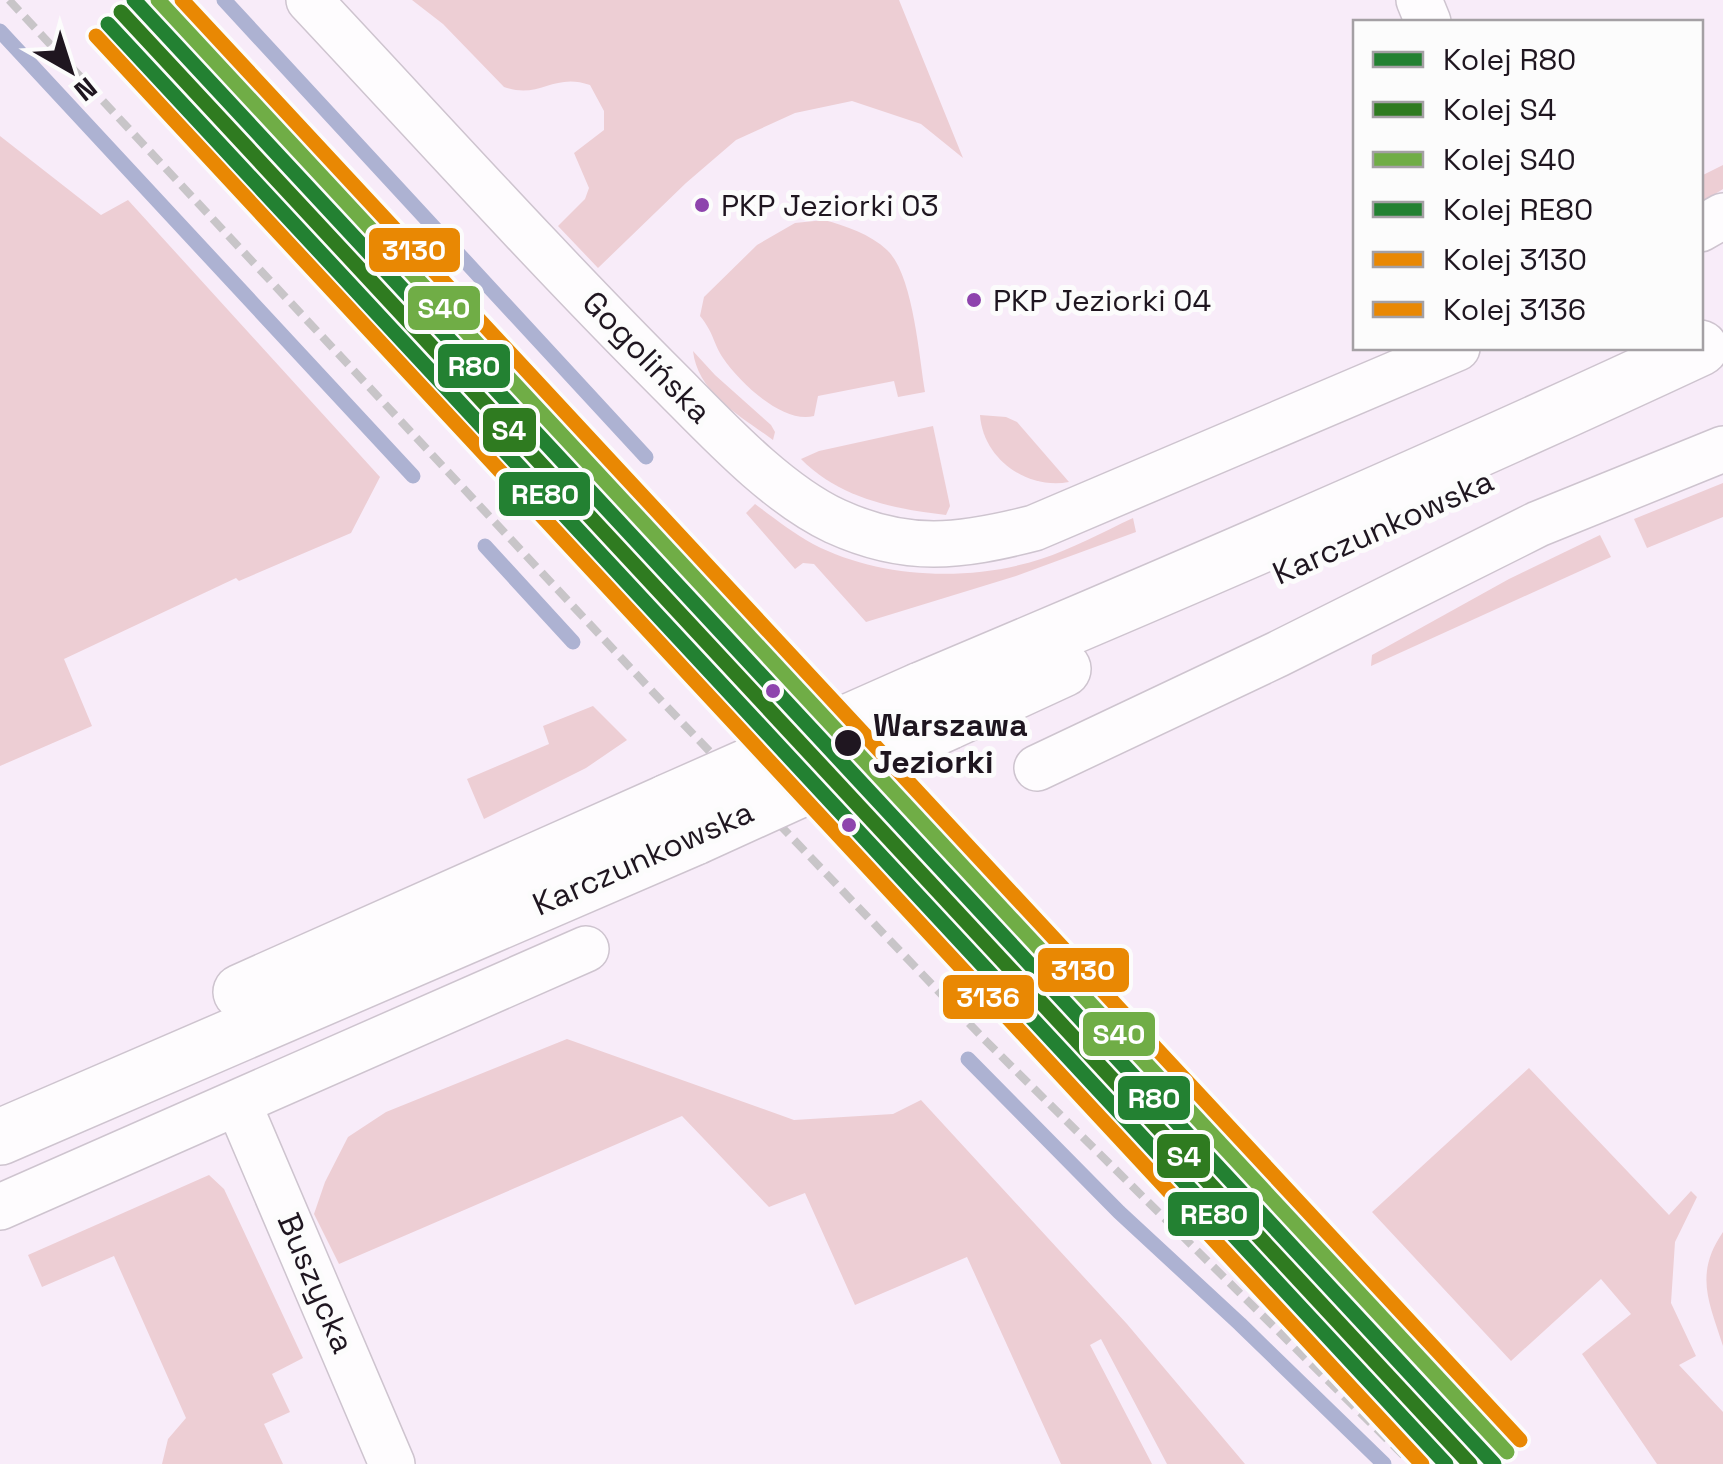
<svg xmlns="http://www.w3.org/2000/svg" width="1723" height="1464" font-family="'Space Grotesk',sans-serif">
<rect width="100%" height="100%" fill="#f8ecf9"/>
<!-- green -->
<g fill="#edced4">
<path d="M412,0h487l64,158 -42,-34 -69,-23 -57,12 -59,27 -50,43 -88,85 -40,-42 27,-27 4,-11 -15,-35 30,-23v-19l-14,-26c-37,-13 -50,15 -86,2l-61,-63z"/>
<polygon points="0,136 101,215 128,200 380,477 351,533 239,581 236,578 64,659 92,726 0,766"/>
<polygon points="1723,165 1723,189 1701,203 1701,176"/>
<path d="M824,220c22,6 46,14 63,30 26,24 32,106 38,142l-27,5 -4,-16 -76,15 -4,20c-31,8 -74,-33 -91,-58 -10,-15 -9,-25 -23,-42l4,-19 53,-52 38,-22z"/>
<path d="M693,351l22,24 56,50 4,7 -2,8c-32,-24 -75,-46 -80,-89z"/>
<path d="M980,415l26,2 11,5 52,60c-42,8 -86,-23 -89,-67z"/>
<path d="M933,426l17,80 -4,9c-52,-6 -107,-17 -145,-56l18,-8z"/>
<polygon points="1723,483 1723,517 1647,548 1634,519"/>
<path d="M755,504c19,14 38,29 58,40 67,35 157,38 228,15 31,-10 62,-27 92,-41l3,14 -120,44 -150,46 -52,-58 -11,-1 -8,6 -49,-56z"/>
<polygon points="1600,535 1611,557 1371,666 1372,655 1509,579"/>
<polygon points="593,706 627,740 586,768 484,819 467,779 549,744 543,726"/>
<polygon points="567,1039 794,1120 893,1114 921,1100 1127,1324 1245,1464 1167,1464 1101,1339 1090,1345 1152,1464 1061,1464 967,1257 855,1305 805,1193 769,1207 682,1116 339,1264 314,1214 325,1182 348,1137 386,1112"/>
<polygon points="1529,1068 1669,1215 1691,1191 1697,1197 1675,1242 1671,1303 1696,1356 1679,1365 1723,1412 1723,1464 1657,1464 1582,1354 1631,1314 1601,1279 1511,1361 1372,1212"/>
<polygon points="209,1175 224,1189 303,1358 272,1374 290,1412 264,1424 283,1464 162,1464 168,1439 186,1418 114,1256 42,1287 28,1255"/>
<path d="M1723,1232v114c-14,-44 -29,-72 0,-114z"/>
</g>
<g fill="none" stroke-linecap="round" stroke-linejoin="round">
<!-- stream -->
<g stroke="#adb2d2" stroke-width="15">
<polyline points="224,0 646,457"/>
<polyline points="0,31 413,476"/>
<polyline points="485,546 573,642"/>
<polyline points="968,1059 1119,1212 1240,1324 1384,1464"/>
</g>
<!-- street casing -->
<g stroke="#cec4cf" stroke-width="48">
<g id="street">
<path d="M309,0c119,127 236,257 359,380 47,47 107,113 167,141 72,33 125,26 199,7l423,-180"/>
<polyline points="1419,0 1428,22"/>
<polyline points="1700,229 1723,216"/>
<polyline points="1037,768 1278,654 1538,524 1723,449"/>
<polyline points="238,1103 392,1464"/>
<polyline points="0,1207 586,949"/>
</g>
</g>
<!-- secondary casing -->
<g stroke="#cec4cf" stroke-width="58">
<g id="secondary">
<path d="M921,690c262,-110 522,-222 779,-342"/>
<polyline points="948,722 1063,669"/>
<polyline points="241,992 668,802"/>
<polyline points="0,1137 695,837"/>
</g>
</g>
<!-- street -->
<use href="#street" stroke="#fefcfe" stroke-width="45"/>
<!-- secondary -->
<use href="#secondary" stroke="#fefcfe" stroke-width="55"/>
<!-- rail -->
<polyline stroke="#c8c5c8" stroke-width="8" stroke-dasharray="15 8" stroke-linecap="butt" points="9,0 652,691 984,1039 1412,1464"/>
<!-- secondary-bridge casing -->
<g stroke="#cec4cf" stroke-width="58" stroke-linecap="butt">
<g id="secondary-bridge">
<polyline points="668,802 921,690"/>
<polyline points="695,837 948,722"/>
</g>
</g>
<!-- secondary-bridge -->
<use href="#secondary-bridge" stroke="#fefcfe" stroke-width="55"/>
<!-- rail-1 casing -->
<g stroke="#fcfcfc" stroke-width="22">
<polyline id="rail-1" points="134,0 1494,1464"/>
</g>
<!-- rail-2 casing -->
<g stroke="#fcfcfc" stroke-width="22">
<polyline id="rail-2" points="121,12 1470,1464"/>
</g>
<!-- rail-3 casing -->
<g stroke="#fcfcfc" stroke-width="22">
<polyline id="rail-3" points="158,0 1507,1452"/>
</g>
<!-- rail-4 casing -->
<g stroke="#fcfcfc" stroke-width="22">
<polyline id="rail-4" points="108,24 1446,1464"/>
</g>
<!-- rail-5 casing -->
<g stroke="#fcfcfc" stroke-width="22">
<polyline id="rail-5" points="182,0 1520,1440"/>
</g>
<!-- rail-6 casing -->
<g stroke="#fcfcfc" stroke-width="22">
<polyline id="rail-6" points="96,36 1422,1464"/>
</g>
<!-- rail-1 -->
<use href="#rail-1" stroke="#238132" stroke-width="15"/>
<!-- rail-2 -->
<use href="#rail-2" stroke="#2f7b20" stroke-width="15"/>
<!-- rail-3 -->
<use href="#rail-3" stroke="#70ad46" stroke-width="15"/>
<!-- rail-4 -->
<use href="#rail-4" stroke="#238132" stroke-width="15"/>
<!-- rail-5 -->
<use href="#rail-5" stroke="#e98803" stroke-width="15"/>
<!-- rail-6 -->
<use href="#rail-6" stroke="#e98803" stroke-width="15"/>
</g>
<!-- markers -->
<g fill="#8e44ad" stroke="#fcfcfc" stroke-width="4">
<circle cx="702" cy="205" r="9"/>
<circle cx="974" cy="300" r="9"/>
<circle cx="773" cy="691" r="9"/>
<circle cx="849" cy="825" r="9"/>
</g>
<circle fill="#1f1620" stroke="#fcfcfc" stroke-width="4" cx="848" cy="743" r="15"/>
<g text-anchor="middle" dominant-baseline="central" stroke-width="10" stroke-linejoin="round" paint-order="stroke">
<!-- bus labels -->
<g font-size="30" fill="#1f1620" stroke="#fcfcfc" text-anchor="start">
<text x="721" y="205">PKP Jeziorki 03</text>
<text x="993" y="300">PKP Jeziorki 04</text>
</g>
<!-- street labels -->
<g font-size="32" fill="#1f1620" stroke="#fcfcfc">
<text transform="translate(647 357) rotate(46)">Gogolińska</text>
<text transform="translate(1383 527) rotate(-24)">Karczunkowska</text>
<text transform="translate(643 858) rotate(-24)">Karczunkowska</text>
<text transform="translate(316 1283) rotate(67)">Buszycka</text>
</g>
<!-- stop labels -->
<g font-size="32" font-weight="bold" fill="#1f1620" stroke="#fcfcfc" text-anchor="start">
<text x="873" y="725">Warszawa<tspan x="873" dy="37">Jeziorki</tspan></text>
</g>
</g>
<g stroke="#fcfcfc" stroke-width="4">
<rect x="367" y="226" width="95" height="48" rx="10" fill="#e98803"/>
<rect x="406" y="284" width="76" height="48" rx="10" fill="#70ad46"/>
<rect x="436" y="342" width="76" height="48" rx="10" fill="#238132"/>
<rect x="481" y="406" width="57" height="48" rx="10" fill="#2f7b20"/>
<rect x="497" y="470" width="95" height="48" rx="10" fill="#238132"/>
<rect x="1036" y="946" width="95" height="48" rx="10" fill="#e98803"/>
<rect x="941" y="973" width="95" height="48" rx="10" fill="#e98803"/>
<rect x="1081" y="1010" width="76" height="48" rx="10" fill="#70ad46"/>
<rect x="1116" y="1074" width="76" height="48" rx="10" fill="#238132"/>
<rect x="1155" y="1132" width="57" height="48" rx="10" fill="#2f7b20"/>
<rect x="1166" y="1190" width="95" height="48" rx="10" fill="#238132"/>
</g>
<g font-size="28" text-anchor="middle" font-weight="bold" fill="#fff">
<text x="414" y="260">3130</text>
<text x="444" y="318">S40</text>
<text x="474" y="376">R80</text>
<text x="509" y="440">S4</text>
<text x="545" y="504">RE80</text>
<text x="1083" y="980">3130</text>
<text x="988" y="1007">3136</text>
<text x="1119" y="1044">S40</text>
<text x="1154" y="1108">R80</text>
<text x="1184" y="1166">S4</text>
<text x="1214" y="1224">RE80</text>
</g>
<!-- legend -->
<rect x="1353" y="20" width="350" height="330" fill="#fcfcfc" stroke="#a4a0a4" stroke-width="2.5"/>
<rect x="1373" y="52" width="50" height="15" fill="#238132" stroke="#a4a0a4" stroke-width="2.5"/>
<text x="1443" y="70" font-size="30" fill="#1f1620">Kolej R80</text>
<rect x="1373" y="102" width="50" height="15" fill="#2f7b20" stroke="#a4a0a4" stroke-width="2.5"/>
<text x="1443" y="120" font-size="30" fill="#1f1620">Kolej S4</text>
<rect x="1373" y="152" width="50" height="15" fill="#70ad46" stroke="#a4a0a4" stroke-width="2.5"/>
<text x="1443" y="170" font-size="30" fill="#1f1620">Kolej S40</text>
<rect x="1373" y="202" width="50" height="15" fill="#238132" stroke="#a4a0a4" stroke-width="2.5"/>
<text x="1443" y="220" font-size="30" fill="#1f1620">Kolej RE80</text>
<rect x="1373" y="252" width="50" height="15" fill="#e98803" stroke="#a4a0a4" stroke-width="2.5"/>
<text x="1443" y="270" font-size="30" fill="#1f1620">Kolej 3130</text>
<rect x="1373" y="302" width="50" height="15" fill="#e98803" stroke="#a4a0a4" stroke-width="2.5"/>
<text x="1443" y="320" font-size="30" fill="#1f1620">Kolej 3136</text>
<!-- north arrow -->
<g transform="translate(70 70) rotate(141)" stroke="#fcfcfc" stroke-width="8" paint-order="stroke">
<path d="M0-8L18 38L0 25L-18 38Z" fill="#1f1620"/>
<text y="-15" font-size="28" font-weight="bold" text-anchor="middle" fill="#1f1620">N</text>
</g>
</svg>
